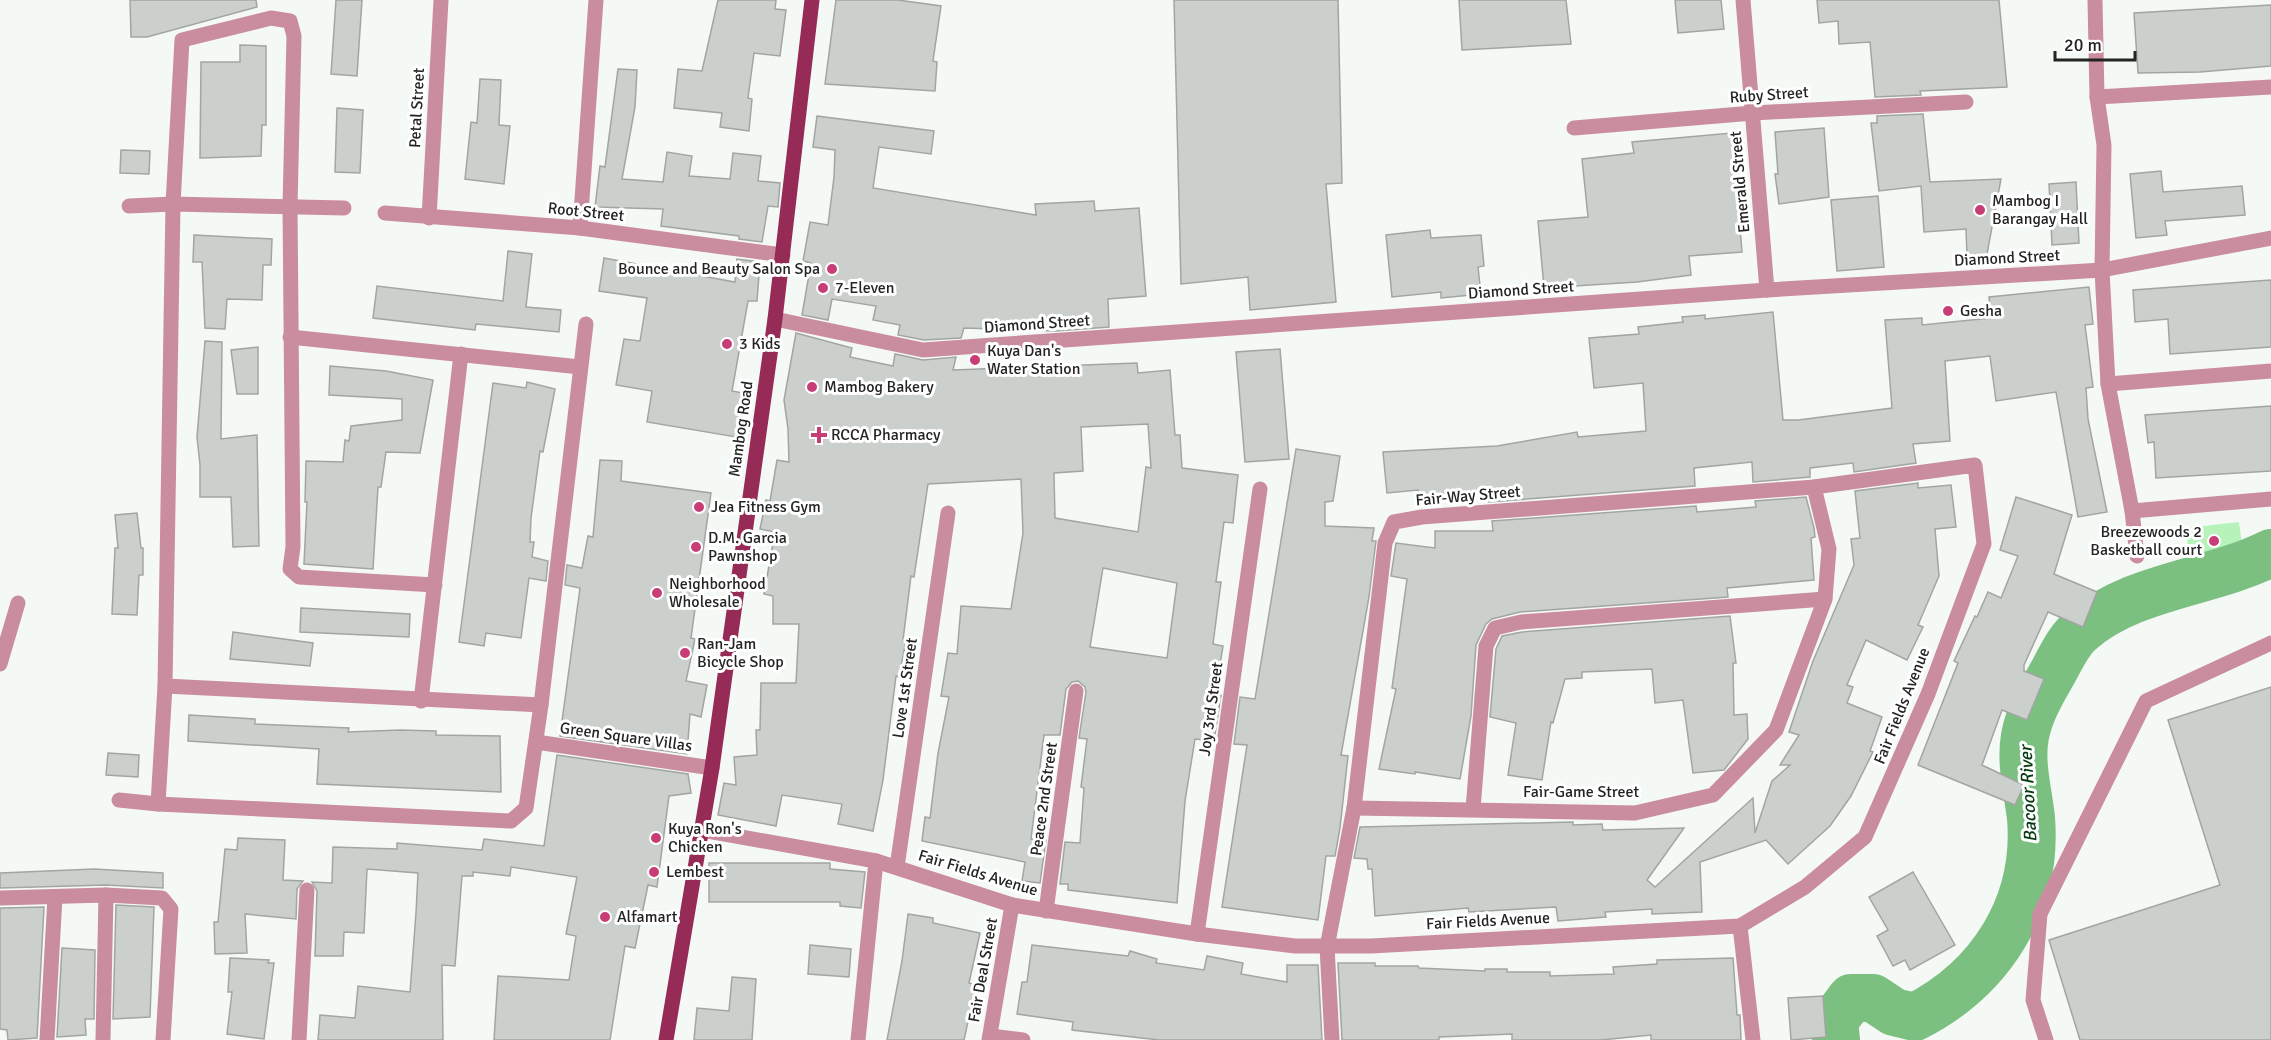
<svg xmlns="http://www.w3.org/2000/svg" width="2271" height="1040" font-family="Signika,sans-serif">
<rect width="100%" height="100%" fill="#f5f9f5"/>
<!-- pitch -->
<polygon fill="#b7f2ba" points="2239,522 2243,553 2189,559 2186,528"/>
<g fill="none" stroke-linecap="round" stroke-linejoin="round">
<!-- river -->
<path stroke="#7cc081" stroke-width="48" d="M1836,1040l-2,-19 17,-23h22l21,14 21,5c76,-39 123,-112 116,-199 -3,-27 -11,-55 -6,-82 4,-22 16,-43 27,-62 8,-14 15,-31 27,-42 53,-47 130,-48 192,-79"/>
</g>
<!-- building -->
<g fill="#ccd0cc" stroke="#a2a5a2" stroke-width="1.5" fill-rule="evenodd">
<polygon points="130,0 256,0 257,7 147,37 131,37"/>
<polygon points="336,0 362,0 357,76 331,74"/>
<polygon points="718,0 776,0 775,9 786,10 780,56 754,53 748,98 752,99 749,131 720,127 722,113 674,108 678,69 702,71"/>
<polygon points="836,0 898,0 941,6 933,61 937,62 935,91 825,84"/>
<polygon points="1174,0 1338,0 1342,183 1326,184 1336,302 1250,310 1248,277 1181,284"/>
<polygon points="1459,0 1566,0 1571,44 1462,50"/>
<polygon points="1675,0 1721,0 1724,29 1678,33"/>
<polygon points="1817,0 1999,0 2007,87 1920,91 1921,95 1875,97 1870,42 1839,44 1838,21 1819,23"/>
<polygon points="2271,5 2271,66 2200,72 2138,73 2134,13"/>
<polygon points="240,45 266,46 266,125 262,125 261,156 200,158 201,62 240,62"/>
<polygon points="618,69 637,70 635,107 622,179 663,182 667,152 692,156 689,176 730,179 733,153 761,156 758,181 780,183 778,207 768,206 762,242 739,239 739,236 661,226 663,209 595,207 600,166 605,167"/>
<polygon points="480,79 501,80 499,125 510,126 504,184 465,179 471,122 477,123"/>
<polygon points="337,108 363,110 360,173 335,172"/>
<polygon points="1923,114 1930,182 2001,179 1987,254 1967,255 1966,229 1924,232 1921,186 1879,191 1871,123 1877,123 1877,116"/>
<polygon points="817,116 934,131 931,154 879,147 873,188 1036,215 1035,204 1094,201 1095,211 1139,208 1146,296 1108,299 1109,327 1055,331 964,328 961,338 924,340 898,335 900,325 873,320 876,306 832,299 828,320 802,315 811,263 803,261 810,222 828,225 834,177 835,150 813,147"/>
<polygon points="1824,128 1829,197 1779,204 1775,174 1778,174 1775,132"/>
<polygon points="1732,133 1742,252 1689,256 1691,275 1637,282 1544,288 1538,221 1588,217 1582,159 1634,153 1632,142"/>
<polygon points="121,150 150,151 149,174 120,173"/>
<polygon points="2161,171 2163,192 2242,186 2245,215 2165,221 2167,235 2136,238 2130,174"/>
<polygon points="2076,182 2079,243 2052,245 2049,184"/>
<polygon points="1878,196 1884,267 1837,271 1831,200"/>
<polygon points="1430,230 1431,238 1481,235 1484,266 1478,267 1481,294 1441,298 1441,292 1392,297 1386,235"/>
<polygon points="194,235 272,239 271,265 263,265 262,300 227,299 225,329 205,328 202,262 193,262"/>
<polygon points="508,251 532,254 526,307 561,310 559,332 476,324 475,330 373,318 377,286 503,301"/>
<polygon points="604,258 735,282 737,259 760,262 757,301 748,301 732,391 743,393 736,437 647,422 652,391 616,385 624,339 640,341 647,298 599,291"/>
<polygon points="2271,280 2271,347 2170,354 2168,319 2135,322 2133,290"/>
<polygon points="2089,287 2093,324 2085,325 2093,387 2086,388 2088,419 2107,512 2078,517 2056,392 1996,401 1990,356 1945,361 1950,441 1913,444 1916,463 1854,472 1853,463 1810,468 1810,477 1753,482 1752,462 1694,468 1695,486 1489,502 1488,490 1418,495 1418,490 1387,493 1383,452 1497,446 1577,432 1578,437 1646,431 1643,383 1594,388 1589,338 1639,334 1638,327 1683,322 1682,317 1705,315 1705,319 1773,312 1783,420 1798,420 1892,408 1885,320 1922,318 1922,325 1991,318 1989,297"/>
<path d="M796,333l56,15 -2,9 43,9 2,-12 28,6 33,-3 -3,13 184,-7 1,10 32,-3 5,65h5l2,33 56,7 -5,48 -9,-1 -8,60h5l-8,62 10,2 -8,48 6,1 -7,46 -19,-2 -10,62 -8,102 -109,-13v-6h-8l5,-42 15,1 4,-55 -3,-1 6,-48 -8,-1 7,-46 -1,-5 -7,-6 -6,1 -6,7 -6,46h-16l-13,104 15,1 -6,43 -18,-2 3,-19 -103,-21 3,-24 5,1 8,-65 11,-56 -8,-1 7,-43 9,1 4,-48 50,3 12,-76 -2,-54 -93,5 -14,93 -3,-1 -8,64 3,1 -7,36 -3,-1 -13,104 -10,51 -35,-7 4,-20 -60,-9 -6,31 -58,-11 6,-32 12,2 -2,-28 23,-2 -1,-25h4l1,-47h35l3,-59h-26v-28l-9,-2 11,-62 -15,-3 6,-29 4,1 7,-41 12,2 -1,-33 -4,-29zM1148,424l3,44 -5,-1 -8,65 -83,-14 -1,-45 29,-2 -2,-44zM1103,568l74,15 -10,75 -77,-11z"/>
<polygon points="205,341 222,342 221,439 257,435 259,546 233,547 231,497 200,497 200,465 197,437"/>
<polygon points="258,347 258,394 237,394 231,350"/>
<polygon points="1280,349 1289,459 1245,462 1236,352"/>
<polygon points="330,366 386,371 433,380 420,453 386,452 381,487 378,487 373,569 304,564 307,502 305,502 306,461 343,462 345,440 349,441 351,426 402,420 402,399 329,395"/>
<polygon points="527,382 555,389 543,452 540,451 531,518 530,542 534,542 532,557 548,561 546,581 529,578 521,638 486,633 484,646 459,642 493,383 526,388"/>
<polygon points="2271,406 2271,471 2156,478 2154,442 2148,443 2145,415"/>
<polygon points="1296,449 1340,456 1333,501 1325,502 1325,526 1374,528 1372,541 1376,541 1369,597 1341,755 1348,756 1340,828 1335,856 1326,856 1318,920 1222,907 1247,745 1234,744 1240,697 1255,699"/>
<polygon points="600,460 622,461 621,481 711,493 691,638 695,639 686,681 707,685 701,717 690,714 687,754 560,736 580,588 565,585 567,565 582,568 588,536 593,537"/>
<polygon points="1918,483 1918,488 1951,485 1956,527 1935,529 1939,576 1918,625 1923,627 1907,660 1866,640 1847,685 1853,687 1847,703 1882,717 1870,751 1873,752 1851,796 1830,826 1788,864 1766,840 1700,862 1702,912 1652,914 1652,909 1605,912 1606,917 1558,921 1556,907 1469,912 1468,908 1375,916 1372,869 1368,869 1367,859 1354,858 1360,827 1573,822 1573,825 1602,824 1603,830 1684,828 1647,880 1655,887 1753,798 1755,833 1772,781 1790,765 1780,765 1799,735 1789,732 1813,661 1854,565 1851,539 1860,538 1855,491"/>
<polygon points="1806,497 1814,528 1815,537 1811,538 1814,580 1727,588 1728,597 1520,612 1492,619 1486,624 1476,645 1471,716 1460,779 1415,772 1415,774 1379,769 1396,689 1392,688 1407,579 1391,576 1396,543 1435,548 1435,531 1493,531 1492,521 1696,506 1697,512 1756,507 1755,501"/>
<polygon points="2016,497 2072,515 2054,574 2097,592 2083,627 2048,612 2024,665 2024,671 2044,679 2027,720 2002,710 1982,765 2024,785 2015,805 1918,765 1958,663 1954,661 1975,616 1977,617 1988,592 2001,598 2018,556 2000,550"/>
<polygon points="137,513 141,548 143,548 143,575 139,575 137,615 112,614 115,548 118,548 115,515"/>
<polygon points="301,608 410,614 409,637 300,632"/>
<polygon points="1730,616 1736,663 1733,663 1734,715 1747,714 1748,739 1724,770 1693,773 1683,700 1655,703 1652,669 1582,672 1582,678 1565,679 1553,723 1551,722 1542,780 1508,775 1516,723 1490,717 1496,649 1502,636 1522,632"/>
<polygon points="233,632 313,643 310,666 230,659"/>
<polygon points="2271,687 2271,1040 2080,1040 2049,940 2220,885 2168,720"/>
<polygon points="189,715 255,719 255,724 349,728 348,732 400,730 436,731 436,735 500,736 501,792 317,784 319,749 188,741"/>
<polygon points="108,753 139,755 138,777 106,775"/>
<polygon points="557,755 688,774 691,793 669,796 657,887 648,885 635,948 625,946 610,1040 494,1040 498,976 569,980 576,936 566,934 577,877 511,867 510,876 473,872 473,876 462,876 455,966 442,965 443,1040 318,1040 320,1015 355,1018 358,986 410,992 416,913 418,873 367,869 364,933 344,932 343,956 315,956 317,891 312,882 332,883 333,847 397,849 397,843 482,850 484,839 544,846"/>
<polygon points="238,838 285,840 283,880 303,881 297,889 296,919 245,914 247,953 215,954 214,922 218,922 225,849 237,850"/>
<polygon points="709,863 830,863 830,869 865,872 861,908 840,906 840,902 709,902"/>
<polygon points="94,869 163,873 163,888 106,885 0,888 0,873"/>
<polygon points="1913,872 1955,945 1910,970 1905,960 1893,966 1877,936 1888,930 1869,897"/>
<polygon points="116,905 154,907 150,1017 113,1019"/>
<polygon points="44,907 37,1038 8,1040 7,1030 0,1029 0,908"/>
<polygon points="908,914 933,918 933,923 980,933 969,983 976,985 964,1040 887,1040 902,961"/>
<polygon points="810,945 851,949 849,977 808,974"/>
<polygon points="1032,945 1128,956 1130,951 1157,959 1156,963 1204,970 1207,956 1243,963 1241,974 1287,982 1287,965 1318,965 1322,1040 1159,1040 1072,1030 1073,1022 1017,1014 1022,982 1027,982"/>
<polygon points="62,948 95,950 94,1019 85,1019 86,1035 57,1037"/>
<polygon points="230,958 269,960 268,963 274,963 264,1039 227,1034 232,992 228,992"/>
<polygon points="1733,958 1737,1015 1740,1015 1741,1040 1651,1040 1651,1035 1601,1040 1512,1040 1512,1034 1439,1037 1439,1040 1342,1040 1338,963 1375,963 1375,966 1418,966 1419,968 1485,971 1485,969 1507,969 1507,972 1550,972 1550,976 1614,974 1613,967 1657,964 1657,960"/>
<polygon points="732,977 756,979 752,1040 694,1040 697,1008 729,1011"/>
<polygon points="1823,996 1826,1037 1791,1040 1788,998"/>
</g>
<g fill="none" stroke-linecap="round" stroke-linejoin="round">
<!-- minor -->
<g stroke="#ca8d9f" stroke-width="15">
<polyline points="1743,0 1767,290"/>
<polyline points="2095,0 2097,97 2104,145 2102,270 2108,384 2132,511 2137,556"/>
<polyline points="2097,97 2271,87"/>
<polyline points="1574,128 1753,113 1966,102"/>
<polyline points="129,206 173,204 344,208"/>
<polyline points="385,213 580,228 783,255"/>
<polyline points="429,218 441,0"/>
<polyline points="580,228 596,0"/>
<polyline points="775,319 923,350 1767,290 2102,270 2271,238"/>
<polyline points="290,337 580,367"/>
<polyline points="2108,384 2271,371"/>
<polyline points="2132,511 2271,499"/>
<polyline points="0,664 18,603"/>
<polyline points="165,686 541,705"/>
<polyline points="421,701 461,354"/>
<polyline points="536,742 712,768"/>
<polyline points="119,800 158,804 511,821 526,808 541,705 586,324"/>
<polyline points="158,804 165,686 173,204 182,40 271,18 290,21 294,36 290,206 293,547 290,569 299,577 435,585"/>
<polyline points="1354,808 1635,813 1713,795 1776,730 1825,599 1829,549 1814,487"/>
<polyline points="1473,809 1486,646 1495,628 1521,622 1825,599"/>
<polyline points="702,830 876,861 1012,905 1197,934 1295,946 1371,946 1740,926 1805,887 1865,837 1928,694 1984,544 1975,465 1814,487 1422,517 1394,522 1385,543 1354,808 1327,947 1332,1040"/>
<polyline points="897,867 948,513"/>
<polyline points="0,898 106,895 162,898 171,909 163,1040"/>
<polyline points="1046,911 1076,691"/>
<polyline points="1740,926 1753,1040"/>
<polyline points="1197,934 1260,489"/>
<polyline points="990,1036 1023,1040"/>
<polyline points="47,1040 55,897"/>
<polyline points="103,1040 106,895"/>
<polyline points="299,1040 307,890"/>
<polyline points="858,1040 876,861"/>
<polyline points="989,1040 1012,905"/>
<polyline points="2046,1040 2033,1000 2040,914 2146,701 2271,643"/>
</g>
<!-- major -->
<polyline stroke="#962b57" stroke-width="15" points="666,1040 712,768 775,319 812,0"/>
</g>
<!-- markers -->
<g fill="#c73d76" stroke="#fff" stroke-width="2">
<circle cx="1980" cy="210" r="6"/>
<circle cx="832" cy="269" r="6"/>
<circle cx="823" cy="288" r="6"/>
<circle cx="1948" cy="311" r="6"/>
<circle cx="727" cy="344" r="6"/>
<circle cx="975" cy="360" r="6"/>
<circle cx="812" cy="387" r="6"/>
<path d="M816 426h6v6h6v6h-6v6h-6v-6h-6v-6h6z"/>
<circle cx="699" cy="507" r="6"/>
<circle cx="2214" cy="541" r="6"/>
<circle cx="696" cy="547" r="6"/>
<circle cx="657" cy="593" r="6"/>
<circle cx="685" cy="653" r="6"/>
<circle cx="656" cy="838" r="6"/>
<circle cx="654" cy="872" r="6"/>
<circle cx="605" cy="917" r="6"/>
</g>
<g text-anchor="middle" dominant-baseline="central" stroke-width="6" stroke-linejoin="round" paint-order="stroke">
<!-- street labels -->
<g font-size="16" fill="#232423" stroke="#fff">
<text transform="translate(1769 95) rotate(-4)">Ruby Street</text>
<text transform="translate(417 108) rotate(-87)">Petal Street</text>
<text transform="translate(1740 182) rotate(-95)">Emerald Street</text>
<text transform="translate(586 212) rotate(6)">Root Street</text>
<text transform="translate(2007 258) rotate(-3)">Diamond Street</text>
<text transform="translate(1521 290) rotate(-4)">Diamond Street</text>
<text transform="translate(1037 324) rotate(-4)">Diamond Street</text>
<text transform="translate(741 429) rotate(-82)">Mambog Road</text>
<text transform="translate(1468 496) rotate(-5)">Fair-Way Street</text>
<text transform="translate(905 688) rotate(-82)">Love 1st Street</text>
<text transform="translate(1902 706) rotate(-68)">Fair Fields Avenue</text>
<text transform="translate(1211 709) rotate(-82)">Joy 3rd Street</text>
<text transform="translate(626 737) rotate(8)">Green Square Villas</text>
<text x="1581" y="792">Fair-Game Street</text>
<text transform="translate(1044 799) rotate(-82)">Peace 2nd Street</text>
<text transform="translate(978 873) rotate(17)">Fair Fields Avenue</text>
<text transform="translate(1488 921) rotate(-3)">Fair Fields Avenue</text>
<text transform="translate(983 970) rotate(-80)">Fair Deal Street</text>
</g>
<!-- poi labels -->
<g font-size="16" fill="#232423" stroke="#fff" text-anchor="start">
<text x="1992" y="201">Mambog I<tspan x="1992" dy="18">Barangay Hall</tspan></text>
<text x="820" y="269" text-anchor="end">Bounce and Beauty Salon Spa</text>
<text x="835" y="288">7-Eleven</text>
<text x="1960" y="311">Gesha</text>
<text x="739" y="344">3 Kids</text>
<text x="987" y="351">Kuya Dan's<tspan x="987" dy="18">Water Station</tspan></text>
<text x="824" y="387">Mambog Bakery</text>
<text x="831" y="435">RCCA Pharmacy</text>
<text x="711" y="507">Jea Fitness Gym</text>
<text x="2202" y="532" text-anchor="end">Breezewoods 2<tspan x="2202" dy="18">Basketball court</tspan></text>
<text x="708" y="538">D.M. Garcia<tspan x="708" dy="18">Pawnshop</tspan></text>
<text x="669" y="584">Neighborhood<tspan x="669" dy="18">Wholesale</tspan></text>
<text x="697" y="644">Ran-Jam<tspan x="697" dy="18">Bicycle Shop</tspan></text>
<text x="668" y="829">Kuya Ron's<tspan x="668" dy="18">Chicken</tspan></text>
<text x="666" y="872">Lembest</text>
<text x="617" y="917">Alfamart</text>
</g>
<!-- water labels -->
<g font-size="18" font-style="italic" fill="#073a11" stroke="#fff">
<text transform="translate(2028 794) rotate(-93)">Bacoor River</text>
</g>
</g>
<!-- scale -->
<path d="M2055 51v9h80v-9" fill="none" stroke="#232423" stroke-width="3"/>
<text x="2064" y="51" font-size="18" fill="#232423" stroke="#ffffff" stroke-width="4.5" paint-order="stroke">20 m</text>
</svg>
